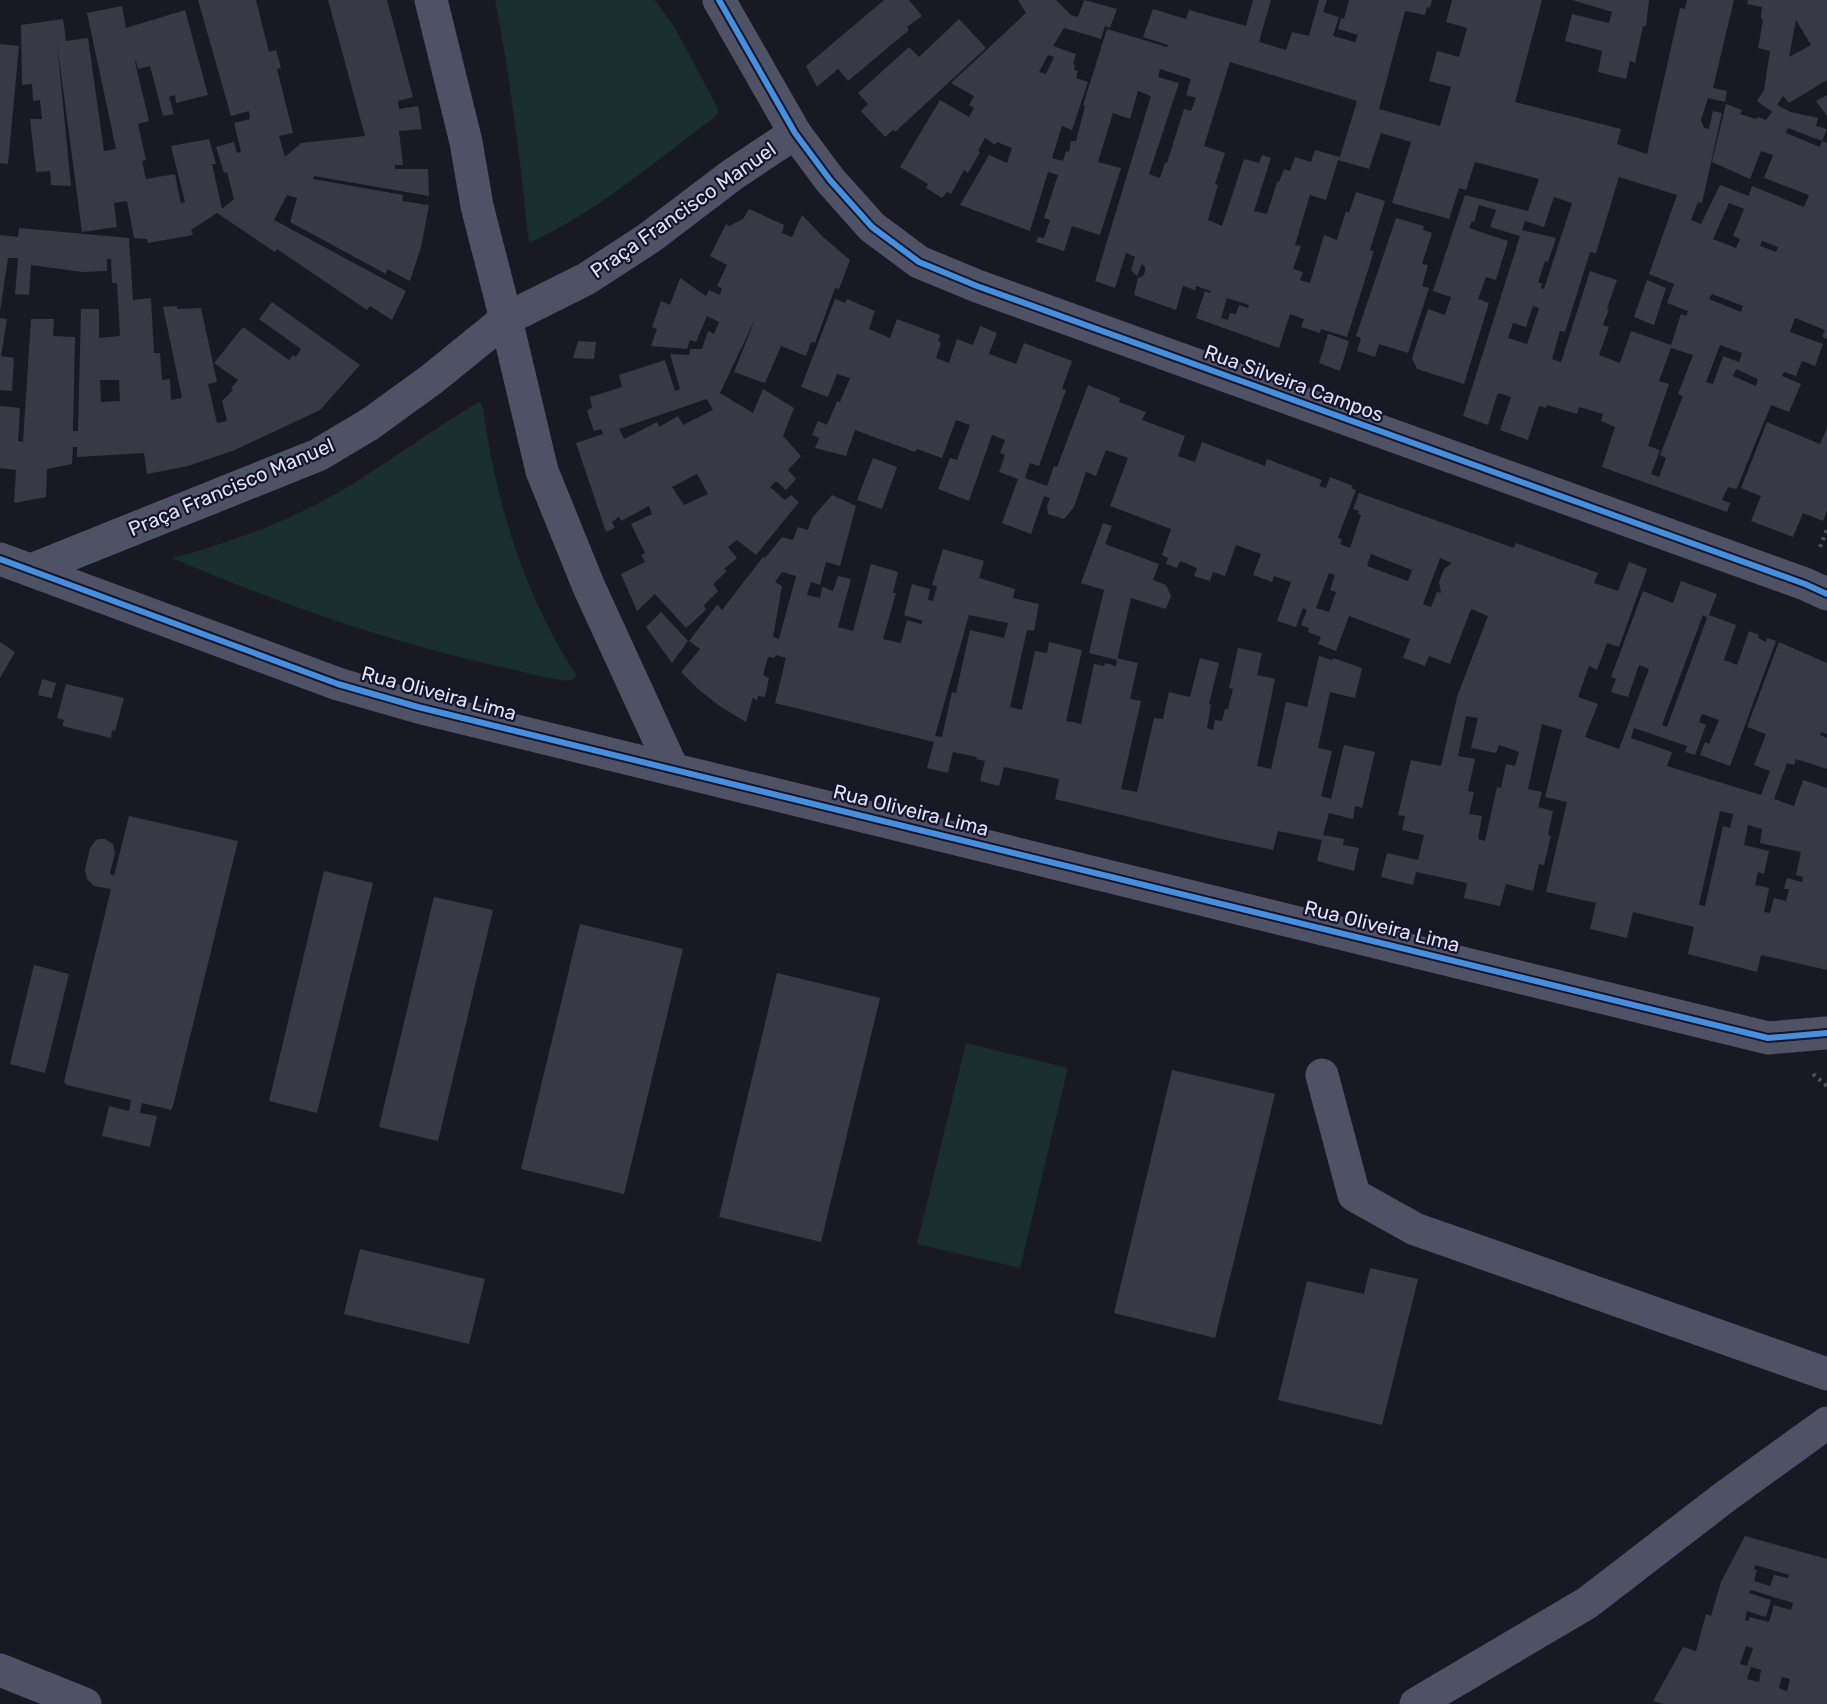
<svg xmlns="http://www.w3.org/2000/svg" width="1827" height="1704" font-family="Rubik,sans-serif">
<rect width="100%" height="100%" fill="#191924"/>
<!-- green -->
<g fill="#182f2d">
<path d="M495,0h160l20,28 42,79 1,5 -3,5c-57,42 -122,98 -186,126 -9,-82 -18,-163 -34,-243z"/>
<path d="M477,403h4l2,6c13,93 41,187 94,267l-5,4c-15,2 -46,-8 -62,-11 -116,-25 -230,-65 -338,-111 64,-17 126,-40 182,-75 42,-26 81,-55 123,-80z"/>
<polygon points="966,1043 1068,1068 1020,1268 917,1244"/>
</g>
<!-- building -->
<g fill="#393845" fill-rule="evenodd">
<polygon points="198,0 256,0 269,52 276,50 281,68 277,69 293,133 279,136 285,157 301,143 365,136 328,0 387,0 413,97 398,101 399,109 418,106 422,129 399,131 403,165 395,165 395,169 428,169 429,196 314,176 313,179 403,195 402,201 429,205 421,247 410,281 387,269 386,274 290,222 297,198 287,195 274,220 406,291 392,320 370,306 367,310 277,249 275,252 217,213 191,230 193,235 148,243 147,239 134,238 127,201 114,203 117,227 82,232 57,43 71,186 51,185 50,171 36,172 30,119 42,119 40,100 33,101 32,84 22,85 21,25 63,19 66,41 88,38 104,151 116,149 87,13 122,6 126,28 185,10 208,95 176,103 175,95 169,97 174,114 163,116 150,66 138,69 136,61 135,62 149,121 138,124 146,160 142,161 146,179 175,174 181,204 185,202 171,146 209,139 216,164 212,164 222,209 234,199 227,172 224,173 216,147 234,142 237,153 241,152 234,123 250,119 249,111 231,116"/>
<polygon points="884,0 909,0 922,16 907,27 909,30 848,81 838,69 817,87 806,66"/>
<path d="M1018,0h38l15,15 7,2 6,-17 33,9 -7,19 -5,-2 -4,13 -37,-11 -11,18 23,8 -3,10 2,1 -1,5 4,1 -2,7 12,4 -16,48 -10,-4 -10,32 11,3 3,-10 3,1 2,-11h5l9,-35 -2,-1 24,-76 60,18 1,-2 -25,-8 10,-28 33,10 3,-9 57,16 7,-26h18l-12,42 27,8 6,-18 17,4 10,-36h8l-4,12 16,5 -6,19 22,6 3,-7 -20,-6 3,-11 3,1 5,-19h83l-2,8 -3,-1 -2,8 -20,-4 -26,98 61,17 11,-39 -22,-6 8,-30 22,6 8,-29 -21,-6 6,-22h90l-27,102 106,27 -4,15 30,10 33,-146 5,1 2,-9h47l-21,88 14,3 -2,11 -17,-4 -7,22 3,8 5,1 4,-18 9,2 -20,90 -4,-1 -7,18 10,4 19,-39 29,11 3,-10 52,21 5,-12 -45,-17 9,-23 -12,-4 -11,28 -38,-17 14,-58 16,6 -2,4 16,5 2,-2 8,3 6,-8 -15,-11 7,-11 6,-39 -12,-3 5,-28 -2,-2 1,-11 -15,-3 1,-4h79v80l-38,23 -6,-7 -6,9 14,7 27,6 -2,8 11,3 -5,12 -34,-13 -2,5 34,14 2,-6 5,2v196l-5,-2 3,-7 -30,-12 -5,14 33,12 -8,22 -13,-5 -6,15 -12,-4 -2,4 19,8 -12,28 -18,-7 -34,83 -1,1 -8,-2 -6,13 8,3 -3,9 -125,-45 13,-40 -14,-6 2,-7 -24,-7 -2,7 -30,-9 -1,3 -7,-2 -11,34 -28,-10 11,-33 -12,-4 -2,2 -9,30 -25,-9 57,-180 -30,-9 6,-17 -17,-5 -5,17 -2,-1 -3,7 39,13 -12,39 -10,-3 -8,22 11,4 -25,81 -47,-15 -5,-11 16,-49 17,6 6,-18 -18,-6 32,-96 63,16 11,-32 -64,-17 -9,28 -7,-2 -10,31 -57,-16 19,-61 -30,-9 -12,36 -31,-9 -12,40 -16,-5 -15,50 6,1 -8,23 10,3 -3,8 10,3 14,-48 13,5 9,-29 3,2 7,-21 29,9 -15,49 4,1 -27,86 -26,-8 -1,4 -19,-6 3,-8 -14,-5 -11,34 -83,-30 9,-27 5,2 1,-2 -15,-5 -1,4 -12,-4 -7,24 -42,-15 4,-17 5,-2 2,-4v-5l-3,-3 -5,12 -6,-6 4,-13 -9,-4 -11,35 -20,-7 56,-185 -13,-5 -8,28 -17,-6 -15,49 23,6 -21,67 -28,-9 -8,25 -28,-9 2,-5 6,1 6,-18 -6,-2 14,-43 -10,-3 -18,59 -70,-26 29,-50 18,8 5,-15 -15,-6 -2,3 -10,-7 -7,13 2,1 -12,21 -4,-3 -13,24 -4,-2 -5,6 -16,-10 2,-4 -28,-17 40,-67 29,17 5,-9 -5,-3 5,-9 -23,-13 75,-70zM1796,20l15,25 -22,12zM1048,55l6,2 -8,17 -7,-2zM1230,62l127,39 -17,56 -25,-7 -4,12 -16,-5 -5,14 -6,-2 -5,13h-2l-10,32 -13,-3 17,-53 -9,-3 -3,8 -15,-4 -22,67 -14,-6 10,-35 -3,-1 10,-31 -21,-7zM1160,69l31,10 -5,16 10,3 -5,13 -7,-2 -17,54h-2l-5,15 -11,-4 30,-91 -21,-6zM1619,177l58,18 -28,79 25,10 -7,19 21,8 -2,5 -5,-2 -10,31 -40,-14 -11,32 -21,-8 10,-28 -6,-2 6,-16 -2,-1 10,-28 -27,-9 -29,91 -9,-3 8,-28 5,1 25,-80 6,1zM1554,197l18,6 -28,86 -3,-1 1,-5h-4l7,-22 3,1 8,-24 -34,-8 3,-9 19,6zM1729,203l15,6 -11,27 7,3 -4,9 -23,-9zM1762,241l16,6 -2,5 -16,-6zM1712,294l31,12 -2,6 -32,-13zM1227,298l22,7 -1,3 -9,-3 -3,9 -6,-1 -2,7 -7,-2zM1533,306l6,2 -12,36 -19,-6 5,-15 13,4zM1720,345l22,8 -3,9 -16,-6 -10,28 -7,-2zM1671,348l22,7 -15,39 5,2 -23,59 6,3 -7,19 -8,-3 9,-24 -12,-4 21,-62 -10,-3zM1736,369l22,10 -2,7 -23,-10z"/>
<polygon points="1572,0 1649,0 1646,26 1643,26 1635,63 1630,61 1626,79 1598,72 1602,51 1565,41 1572,14 1609,23 1612,12"/>
<polygon points="959,19 986,48 895,132 893,130 885,137 861,111 868,104 858,93 909,47 919,57"/>
<polygon points="0,44 19,46 8,164 0,163"/>
<polygon points="1827,95 1827,116 1816,101"/>
<path d="M749,209l35,16 -2,8 10,4 10,-22 21,22 27,23 -11,29 -4,-1 -20,55 -4,-1 -5,14 -25,-10 -16,37 -31,-11 22,-55 -36,76 33,20 10,-24 31,19 -11,28 18,20 -13,14 8,9 -10,11 -10,-9 -6,6 15,13 6,-5 8,7 -43,53 -19,-15 -9,7 9,11 -13,11 3,2 -14,13 5,7 -14,14 2,5 -20,18 -31,-34 -18,17 -16,-37 24,-12 -4,-7 4,-2 -14,-29 21,-10 -3,-8 -28,15 -2,-4 -7,5 3,6 -9,4 -30,-89 27,-9 -2,-5 -7,2 -7,-20 5,-4 -2,-10 32,-10 -3,-12 46,-15 10,31 5,-2 -10,-35 19,1 1,-6h12l6,-18 6,3 5,-12 -12,-6 -11,26 -6,-2 -3,9 -36,-3 6,-17 -5,-2 9,-26 9,4 10,-27 26,18 3,-6 11,5 2,-7 -5,-2 10,-21 -17,-9 16,-32 3,2 14,-7zM707,399l6,11 -30,15 -5,-9 -19,11 -2,-5 -33,17 -5,-10zM697,474l11,20 -24,11 -12,-18z"/>
<polygon points="1396,218 1424,226 1423,230 1432,233 1422,264 1428,265 1422,286 1429,288 1408,353 1379,344 1375,357 1357,351 1361,338 1356,336"/>
<path d="M19,228l110,10 4,62 18,-2 3,55h6l2,27 8,-1 1,21 11,-2 -19,-91 14,-1v3l24,-1 16,74 -9,2 9,39 10,-2 -5,-20 11,-11 -2,-2 7,-8 -24,-17 29,-36 46,33 4,-5 3,2 5,-8 -42,-30 13,-17 88,63 -40,45 -85,40 -47,16 -41,8 -3,-21 -67,4v-10h-4l-1,17 -25,5 -1,28 -32,6 2,-33 -16,-2v-62l20,2 -2,33 5,1 8,-123h23l-1,17 22,1 -2,94h5l3,-122h18v29l21,-2 -3,-53h-5l-1,-24h-4v12l-25,1 -51,-7 -2,30 -14,-1 3,-36h-10l-8,53v-76l18,2zM100,380h19l1,21 -19,1z"/>
<polygon points="1647,280 1666,288 1654,325 1634,317"/>
<path d="M835,299l10,4 2,-4 28,12 -6,18 21,9 7,-19 43,16 -2,6 3,2 -5,15 13,5 8,-24 16,6 7,-19 17,7 -8,21 27,10 8,-21 48,18 -10,28 4,1 -27,76 -9,-3 -5,15 22,8 7,-20 3,1 31,-82 32,13 -1,4 27,10 -4,8 43,16 -7,20 17,6 7,-20 63,24 2,-7 55,21 -3,6 7,2 4,-11 23,9 -2,2 5,2 -18,47 4,3 -2,4 10,4 11,-33 -3,-1 1,-3 -6,-2 6,-16 155,55 2,-5 82,30 -4,10 24,8 11,-29 18,7 -28,78 -12,-4 -10,27 -8,-4 -11,31 20,7 -13,33 34,12 30,-80 -10,-4 -11,32 -17,-5 5,-13 -5,-2 32,-86 30,12 8,-22 36,13 -8,21 27,10 -12,35 6,2 7,3 12,-34 10,4 -1,3 8,4 1,-4 9,3 -46,125 -30,-11 5,-13 4,2 10,-24 -9,-3 -8,-3 -3,8 7,3 -11,30 -10,-3 2,-6 -53,-18 -3,10 41,14 -5,14 94,29 9,-24 -16,-6 12,-31 -19,-7 32,-85 48,21v71l-6,-2 -1,3 7,3v31l-31,-10 -2,6 -7,-2 -13,36 20,7 9,-26 24,8v182l-66,-15 -4,17 -69,-18 6,-27 -61,-15 -6,26 -37,-9 6,-26 -50,-11 21,-90 -22,-5 17,-67 -20,-6 -14,65 14,3 -4,15 15,4 -5,24 3,1 -7,29 -5,-1 -6,27 -27,-7 -6,22 -36,-8 3,-15 -51,-11 -3,13 -32,-8 6,-24 31,7 6,-25 -22,-5 3,-14 -7,-1 13,-55 30,6 16,-69 31,-81 -17,-7 -21,55 -21,-8 -4,10 -22,-8 7,-19 -61,-23 -13,35 -18,-7 3,-7 -13,-5 1,-4 -8,-3 6,-15 -4,-2 -7,19 -19,-6 14,-39 -17,-6 -2,6 -19,-7 8,-21 -25,-9 -11,31 -12,-4 -3,9 -16,-5 3,-8 -17,-7 -3,7 -11,-4 2,-6 -6,-3 9,-26 -61,-23 18,-48 -22,-8 -10,26 -10,-4 -12,35 -10,12 -16,-5 -1,-8 3,-8 -6,-2 -13,38 -29,-11 16,-44 -19,-7 6,-17 -5,-2 5,-13 -13,-5 -23,66 -31,-12 12,-31 7,2 13,-35 -14,-5 -14,38 -25,-9 -2,3 -60,-22 -9,26 -31,-8 4,-10 -7,-3 6,-14 9,4 10,-24 3,1 10,-24 -13,-4 -9,23 -27,-10zM1371,554l41,16 -4,11 -41,-15zM1440,558l12,5 -8,6 -5,13 2,11 -4,-1 -6,15 -8,-3zM1329,573l6,2 -5,15 6,2 -7,20 -13,-4zM1703,615l4,3 -40,109 -5,-2zM1466,716l12,2 -7,30 25,5 3,-8 20,7 -4,14 -9,-2 -5,24 -4,-1 -12,54 -7,-2 4,-23 -13,-2 5,-22 -6,-1 7,-32 -17,-3zM1720,811l13,3 -3,14 -7,-2 -18,80 -6,-1zM1748,825l14,4 -2,14 41,9 -5,23 7,2 -1,5 -15,-4 -3,11h5l-3,12 -12,-3 -4,15 -6,-1 5,-24 -14,-3 3,-13 6,2 5,-23 -25,-6z"/>
<polygon points="0,318 7,319 1,356 14,358 12,391 0,390"/>
<polygon points="1328,334 1349,341 1340,371 1319,363"/>
<polygon points="578,341 596,342 594,359 573,358"/>
<polygon points="1767,422 1820,444 1827,428 1827,510 1823,521 1803,513 1793,537 1751,521 1761,496 1741,488"/>
<polygon points="873,458 897,467 882,509 857,500"/>
<path d="M832,495l24,11 -16,60 -14,-4 -6,23 -9,-3 -4,13 13,3 2,-11 11,4 5,-15 13,3 -13,48 15,4 18,-67 27,8 -5,21h3l-13,46 18,4 6,-23 14,4 2,-3 -19,-6 8,-31 18,5 -2,11 5,1 4,-15 -5,-1 11,-36 41,12 -5,17 36,11 -2,9 26,6 -5,27 -7,-1 -17,77 12,3 13,-59 12,2 2,-11 33,8 -16,71 7,1 8,2 13,-60 10,2 1,-3 11,3 1,-8 21,5 -8,36 11,2 -20,88 16,3 17,-74 9,1 6,-27 21,5 10,-39 19,5 -10,41 2,1 -4,23 6,2 2,-10 7,1 3,-12h3l5,-20 -4,-1 9,-40 24,5 -5,22 18,4 -18,87 14,3 15,-67 21,5 12,-51 13,4 1,-2 29,10 -7,30 -25,-6 -12,56 14,3 -11,45 10,3 13,-54 31,7 -13,56 -7,-2 -2,13 -24,-6 -6,22 21,4 -1,6 16,3 -5,23 -37,-10 5,-21 -44,-9 -5,19 -56,-12 -162,-39 4,-20 -55,-12 -5,19 -19,-5 5,-20 -9,-2 1,-2 -24,-5 -5,21 -21,-5 7,-26 -159,-39 11,-45 -10,-3 -2,3 -6,-1 -5,18 6,3 -4,19 -7,-1 -1,5 -4,-4 -7,25 -25,-15 -23,-18 -17,-17 19,-23 -11,-8 28,-36 5,5 41,-53 2,1 17,-21 11,3 5,-13 10,3 4,-12zM782,572l14,4 -17,63 -6,-2 9,-51 -7,-4zM969,615l39,8 -4,15 -34,-8 -14,63 -4,-1 -10,45 -7,-1z"/>
<polygon points="1103,523 1112,526 1105,544 1159,564 1153,580 1166,585 1171,596 1166,609 1131,598 1117,660 1089,653 1104,590 1081,583"/>
<polygon points="661,612 688,641 672,663 646,627"/>
<polygon points="0,642 15,652 0,678"/>
<polygon points="42,679 56,683 52,698 38,695"/>
<polygon points="66,684 124,698 115,731 112,730 111,738 62,726 64,720 57,718"/>
<polygon points="129,816 238,841 173,1106 171,1110 142,1103 140,1113 157,1116 150,1147 102,1136 109,1106 129,1111 131,1100 67,1085 64,1082 111,889 94,886 87,879 85,870 90,848 96,840 100,839 105,839 113,844 115,853 110,873 114,876"/>
<polygon points="324,871 373,883 317,1113 269,1101"/>
<polygon points="434,897 493,910 438,1141 379,1127"/>
<polygon points="580,924 683,949 624,1194 521,1169"/>
<polygon points="34,965 69,974 45,1073 10,1064"/>
<polygon points="777,973 880,998 821,1242 719,1217"/>
<polygon points="1172,1070 1275,1094 1215,1338 1114,1313"/>
<polygon points="360,1249 485,1279 469,1344 344,1314"/>
<polygon points="1370,1268 1418,1279 1382,1425 1278,1400 1307,1281 1364,1294"/>
<path d="M1745,1536l82,23v145h-163l-11,-3 30,-54 13,4 10,-37 5,2 10,-34zM1755,1565l34,10 -1,3 -14,-3 -4,11 -16,-5 3,-11 -3,-1zM1751,1590l42,13 -2,7 -17,-5 -5,17 -19,-5 -2,4 -3,-1 2,-9 19,6 5,-17 -22,-7zM1746,1646l7,2 -6,18 -7,-2zM1751,1667l10,3 -2,12 -12,-3zM1782,1677l8,2 -3,12 -8,-3z"/>
</g>
<g fill="none" stroke-linecap="round" stroke-linejoin="round">
<!-- path -->
<g stroke="#49555e" stroke-width="4" stroke-dasharray="3 4.5" stroke-linecap="butt">
<polyline points="1820,547 1827,529"/>
<polyline points="1813,1074 1827,1086"/>
</g>
<!-- minor -->
<g stroke="#4f5264" stroke-width="33">
<polyline points="719,0 795,133 830,180 872,227 919,262 977,286 1805,584 1827,594"/>
<polyline points="0,559 338,684 418,707 1768,1038 1827,1033"/>
<polyline points="31,570 318,455 370,424 432,379 506,319 477,206 466,142 431,0"/>
<polyline points="672,768 589,587 542,471 506,319 586,279 649,238 732,175 795,133"/>
<polyline points="1322,1075 1354,1195 1415,1229 1827,1374"/>
<polyline points="0,1670 85,1704"/>
<polyline points="1416,1704 1587,1603 1726,1496 1827,1423"/>
</g>
<!-- cycleway casing -->
<g stroke="#151429" stroke-width="10">
<g id="cycleway">
<polyline points="719,0 795,133 830,180 872,227 919,262 977,286 1805,584 1827,594"/>
<polyline points="0,559 338,684 418,707 1768,1038 1827,1033"/>
</g>
</g>
<!-- cycleway -->
<use href="#cycleway" stroke="#468fdf" stroke-width="6"/>
</g>
<g text-anchor="middle" dominant-baseline="central" stroke-width="4.5" stroke-linejoin="round" paint-order="stroke">
<!-- street labels -->
<g font-size="20" fill="#e1e1fb" stroke="#151429">
<text transform="translate(683 210) rotate(-35)">Praça Francisco Manuel</text>
<text transform="translate(1294 383) rotate(20)">Rua Silveira Campos</text>
<text transform="translate(231 487) rotate(-23)">Praça Francisco Manuel</text>
<text transform="translate(439 693) rotate(15)">Rua Oliveira Lima</text>
<text transform="translate(911 810) rotate(14)">Rua Oliveira Lima</text>
<text transform="translate(1382 926) rotate(14)">Rua Oliveira Lima</text>
</g>
</g>
</svg>
